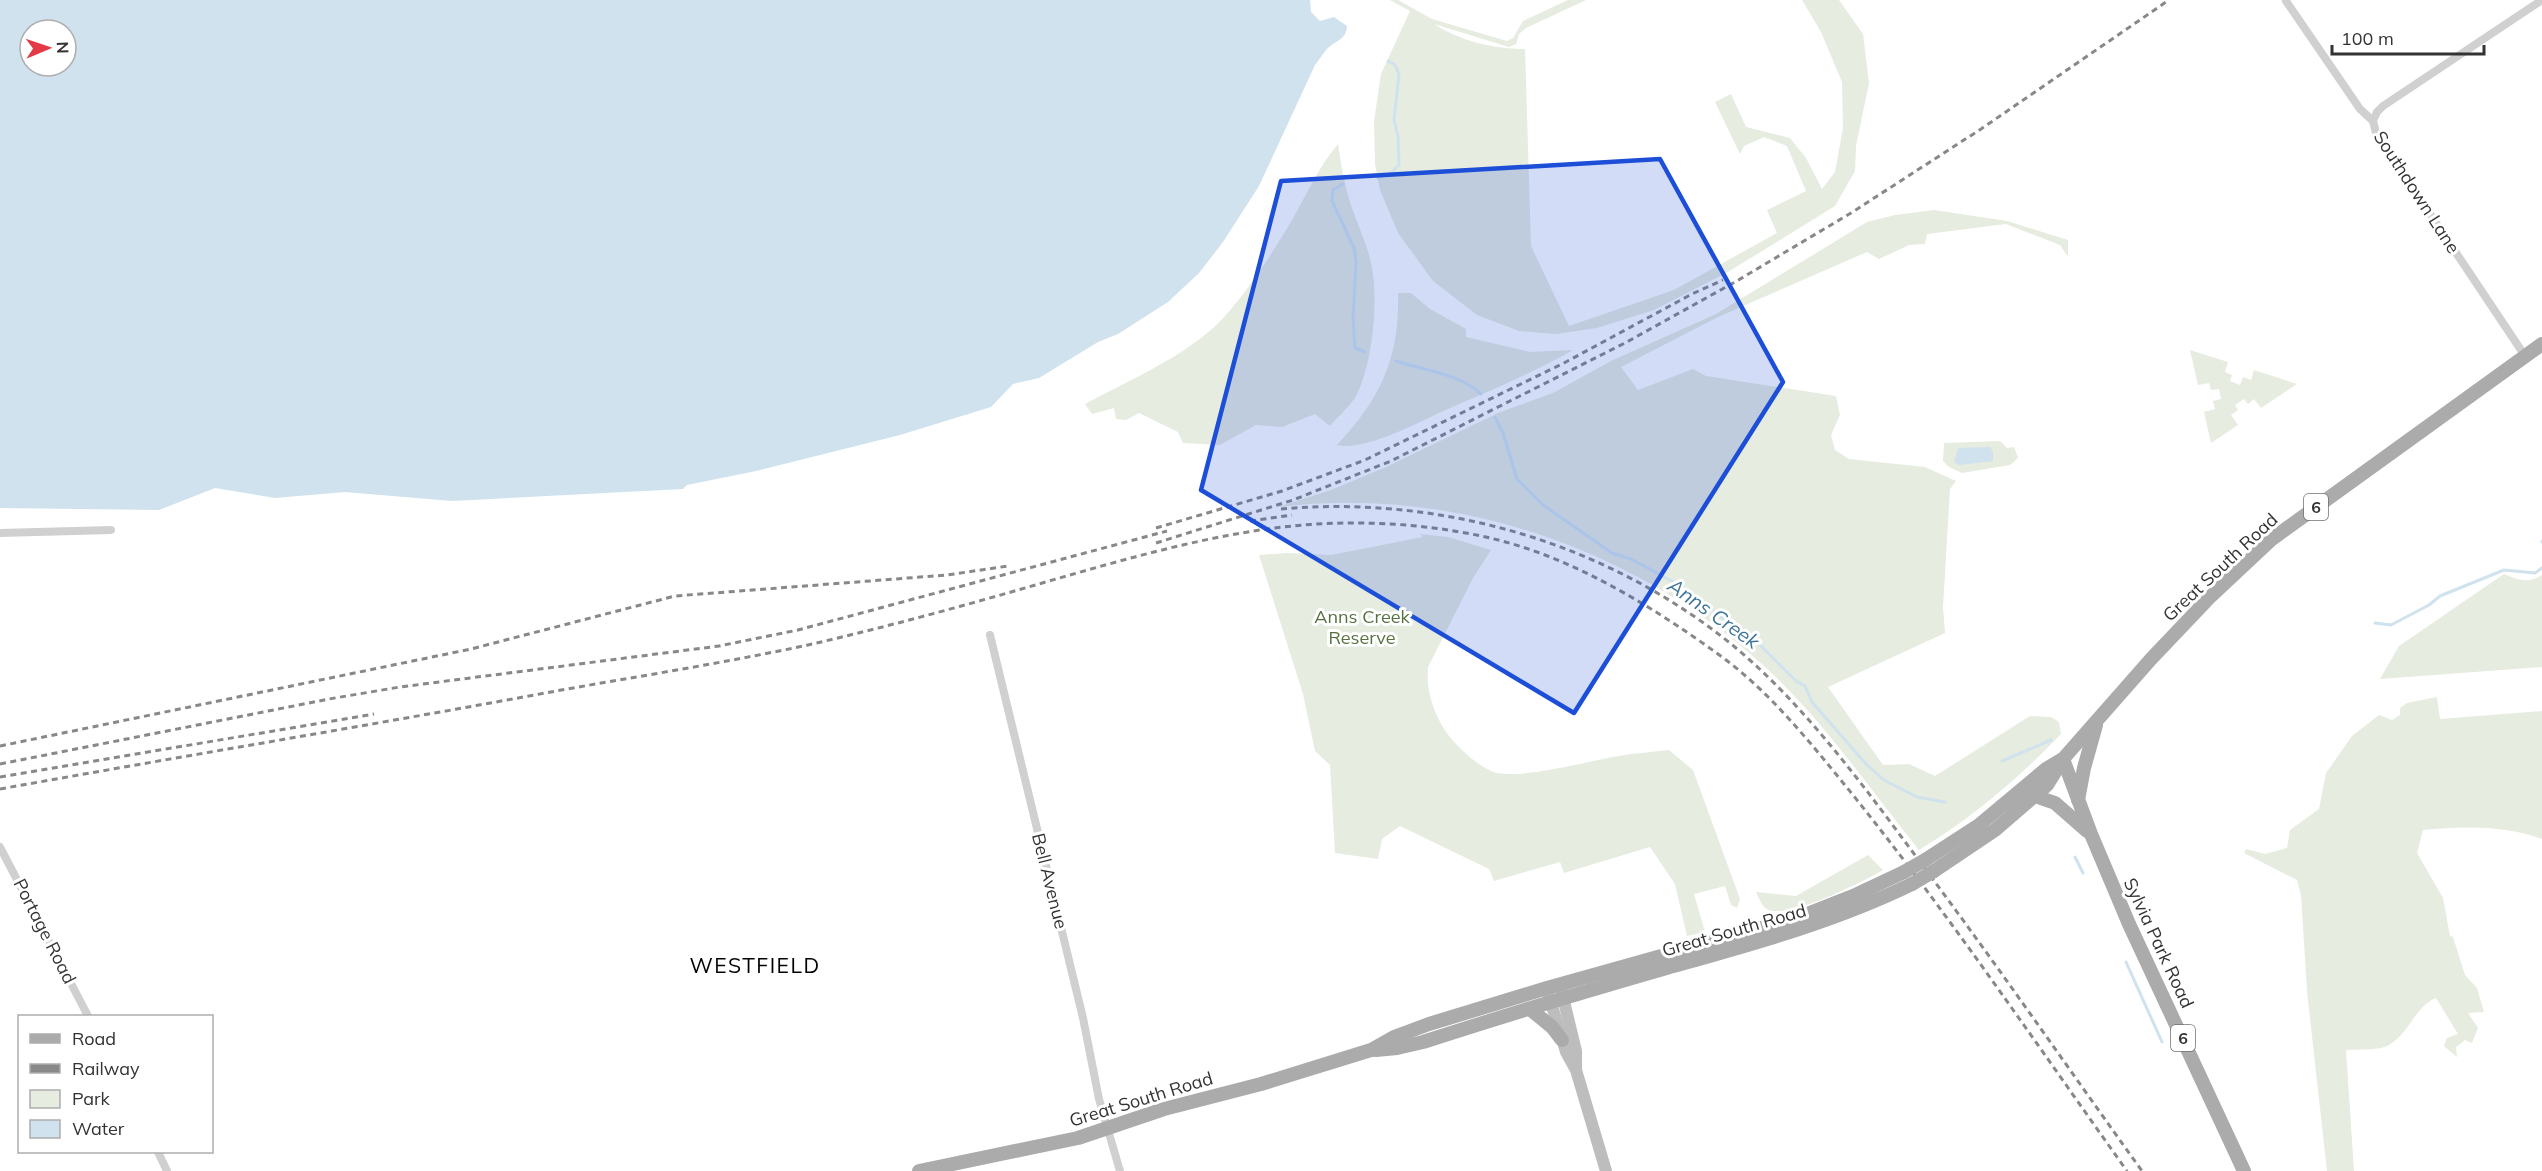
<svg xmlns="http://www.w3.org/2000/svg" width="2542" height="1171" font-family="Mulish,sans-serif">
<rect width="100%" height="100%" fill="#fff"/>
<!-- green -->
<g fill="#e6ecdf">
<path d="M1390,0h8l34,19 75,22 6,-3 10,-17 45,-21h18l-60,28 -7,6 -3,10 -7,3 -75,-23c26,17 60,25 91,25l6,197 38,80 105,-36 103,-57 -10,-23 39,-19 -19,-45 -23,-9 -20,9 -4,8 -25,-52 16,-8 15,33 44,11 16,20 16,31 13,-17 8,-44 -1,-46 -21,-50 -19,-32h37l24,34 6,49 -13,63 -1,25 -20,35 -107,66 -74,38 -57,18 -41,6 -37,-3 -42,-16 -44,-34 -35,-48 -18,-43 -5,-26 -1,-43 7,-47 29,-63z"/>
<path d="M1338,144c3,20 6,39 12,58 6,19 17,42 21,61 8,35 2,99 -14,131 -6,12 -19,22 -27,32l-15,-12 -33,13 -26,-2 -36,20 -37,-2 -5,-11 -39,-19 -13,7 -10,-1 -2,-11 -22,6 -7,-10c43,-23 90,-43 127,-75 25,-22 56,-69 74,-99 18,-29 30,-60 52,-86z"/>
<path d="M1934,210l73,11 61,19v17l-8,-12 -54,-21 -79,10 -2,10 -16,1 -30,14 -12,-7 -149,65 -97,50 17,23 55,-21 13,7 130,20 4,19 -9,20 4,15 14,9 76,8 31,14 -6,8 -7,118 2,26 -117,54 55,78 26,-1 26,12 95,-60 21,1 8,5 2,12c-43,45 -89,84 -142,116 -50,-62 -96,-130 -155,-184 -129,-118 -312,-181 -486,-159l53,-17 55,-23 112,-54 55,-20 58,-32 105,-47 151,-92 28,-7z"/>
<path d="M1398,293h13l19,16 36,20v8l64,15 43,-2c-37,21 -76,38 -116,55 -30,12 -88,47 -120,40 43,-46 63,-87 61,-152z"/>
<polygon points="2190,350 2228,362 2225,372 2232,375 2230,381 2240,385 2243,377 2251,380 2254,370 2297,384 2261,408 2254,399 2248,404 2244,399 2235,405 2238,410 2231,415 2238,425 2211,443 2204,412 2215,409 2213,401 2221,399 2219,389 2211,390 2209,383 2198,385"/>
<polygon points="2000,441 2007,448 2014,447 2018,458 2010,465 1962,473 1949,467 1943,461 1944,443"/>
<path d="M1420,534l28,3 43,13 -18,28 -45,89c-2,24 5,45 18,65 11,15 28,31 45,39 23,11 101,-11 128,-15 16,-3 33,-4 50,-6l24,20 47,129 -3,9 -6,-3 -6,-19 -31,8 11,38 -18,4 -12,-52 -25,-37 -86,26 -4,-11 -66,19 -5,-12 -89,-43 -18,13 -4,20 -43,-6 -5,-88 -15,-14 -12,-57 -44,-139 28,-2 44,2 92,-18z"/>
<path d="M2504,574c15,6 24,10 38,1v92l-162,12 19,-33z"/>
<path d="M2437,697l3,22 102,-8v128c-38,-14 -79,-13 -119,-9l-6,23 26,45 7,38 3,1 12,38 12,13 7,24 -16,1 10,15 -6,15 -7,-3 -9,7 1,10 -13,-11 3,-8 11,-4 -22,-36c-21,8 -27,36 -47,47 -10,6 -31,4 -43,5l8,121h-27l-20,-180 -6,-96 -4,-15 -53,-27 2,-4 19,5 22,-6 3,-18 29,-21 7,-36 26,-37 27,-21 13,5 8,-5v-7l7,-5z"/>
<path d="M1868,855l15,15c-19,11 -100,53 -118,38 -4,-4 -7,-12 -9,-16l40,4z"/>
</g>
<!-- water -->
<g fill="#cfe2ee" fill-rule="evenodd">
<path d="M0,0h1310l1,12 9,9 14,-4 13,9c0,13 -12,15 -20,23 -4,4 -8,11 -12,16l-56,121 -36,56 -24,31 -31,29 -50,32 -20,8 -59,36 -26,6 -22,23 -91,28 -144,36 -69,14 -4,4 -231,12 -107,-9 -70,6 -60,-10 -56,22 -159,-2zM30,30h36v36h-36z"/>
<polygon points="1990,447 1993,452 1993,461 1959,465 1954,462 1958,448"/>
</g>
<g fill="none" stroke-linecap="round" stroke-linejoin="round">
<!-- stream -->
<g stroke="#cfe2ee" stroke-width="3">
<polyline points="1378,178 1391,173 1399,165 1398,136 1394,120 1399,74 1395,65 1388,61"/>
<polyline points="1343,184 1333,190 1332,201 1354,248 1356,261 1353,318 1355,348 1365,352"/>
<path d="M1396,361c27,9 65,13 85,33"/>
<polyline points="1495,417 1503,433 1517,479 1543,505 1612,553 1631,559 1683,587 1717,614 1758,643 1796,681 1805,686 1812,702 1866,764 1884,780 1917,797 1945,802"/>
<polyline points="2542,541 2542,542"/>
<polyline points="2375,623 2391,625 2429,605 2440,596 2504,570 2535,573 2542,568"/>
<polyline points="2002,761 2051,740"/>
<polyline points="2075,857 2083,873"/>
<polyline points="2126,962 2162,1042"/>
</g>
<!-- street -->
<g stroke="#d0d0d0" stroke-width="8">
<polyline points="2286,1 2360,109 2373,121 2376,133 2525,356"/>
<polyline points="2373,121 2377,112 2383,106 2542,0"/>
<polyline points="0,533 111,530"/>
<polyline points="990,635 1083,1018 1099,1099 1120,1171"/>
<polyline points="0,847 88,1016"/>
<polyline points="158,1152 167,1171"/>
</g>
<!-- secondary -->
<g stroke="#bdbdbd" stroke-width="12">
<polyline points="1561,989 1576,1051 1576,1069"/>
<polyline points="1548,993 1566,1052 1576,1070 1606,1171"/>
</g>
<!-- primary -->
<g stroke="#ababab" stroke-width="14">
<polyline points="2063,759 2091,834 2129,924 2244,1171"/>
<polyline points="2035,796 2055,803 2087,831"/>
<polyline points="2078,800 2084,768 2096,725"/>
<polyline points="1925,860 1979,825 2046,769 2061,760"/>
<polyline points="1934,871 1995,830 2047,785 2063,759 2151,659 2209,598 2272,539 2542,344"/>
<polyline points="1530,1009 1552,1027 1562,1040"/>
<path d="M1376,1050l21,-2 26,-6c80,-26 160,-50 240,-73 85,-24 169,-46 249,-85"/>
<polyline points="919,1171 1078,1138 1164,1109 1261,1084 1371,1050 1394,1037 1429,1024 1547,988 1797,918 1853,896 1904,872"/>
</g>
<!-- rail -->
<g stroke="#888" stroke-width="3" stroke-dasharray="6 4.5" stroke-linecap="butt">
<path d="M1281,509c160,-14 323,33 449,134 76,62 138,149 196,227 74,99 144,201 216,301"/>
<polyline points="1250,521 1292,515"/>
<polyline points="1156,528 1282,491 1365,460 1564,363 1692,294 1723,280"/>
<polyline points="1156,543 1293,500 1391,461 1625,343 1735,282 1851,213 1981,129 2169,0"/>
<polyline points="0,746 471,649 675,596 947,575 1008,566"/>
<polyline points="0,764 329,699 400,687 719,646 798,630 1167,531"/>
<polyline points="0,777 374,714"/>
<path d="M0,789c189,-34 378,-65 567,-100 80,-14 161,-27 241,-44 83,-19 166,-42 248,-66 98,-28 198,-57 300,-56 44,0 91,5 134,15 82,19 160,67 228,116 53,38 94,91 135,141 97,121 184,250 274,376"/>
</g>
<!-- primary-bridge -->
<g stroke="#ababab" stroke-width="14">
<polyline points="1904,872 1925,860"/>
<polyline points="1912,884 1934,871"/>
</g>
</g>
<!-- marked area -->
<path fill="#1d4ed8" fill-opacity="0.2" stroke="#1d4ed8" stroke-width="4.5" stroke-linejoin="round" d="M1660,159l123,223 -209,331 -373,-223 80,-309z"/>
<g text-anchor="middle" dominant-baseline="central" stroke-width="6" stroke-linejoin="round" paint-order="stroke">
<!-- shield labels -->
<g fill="#fff" stroke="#707070" stroke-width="1.5">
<rect x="2304" y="494" width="24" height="26" rx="4.5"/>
<rect x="2171" y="1025" width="24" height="26" rx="4.5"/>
</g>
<g font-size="16" font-weight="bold" fill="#333">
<text x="2316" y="507">6</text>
<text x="2183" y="1038">6</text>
</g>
<!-- street labels -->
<g font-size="18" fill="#333" stroke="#fff">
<text transform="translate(2417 192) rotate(57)">Southdown Lane</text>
<text transform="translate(2220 567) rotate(-43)">Great South Road</text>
<text transform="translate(1050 881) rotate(76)">Bell Avenue</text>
<text transform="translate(1734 930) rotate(-16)">Great South Road</text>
<text transform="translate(45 931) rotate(63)">Portage Road</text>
<text transform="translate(2159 943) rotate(65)">Sylvia Park Road</text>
<text transform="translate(1141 1099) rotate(-17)">Great South Road</text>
</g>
<!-- park labels -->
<g font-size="18" fill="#56703f" stroke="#fff">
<text x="1362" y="616">Anns Creek<tspan x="1362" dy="21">Reserve</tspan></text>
</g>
<!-- water labels -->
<g font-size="20" font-style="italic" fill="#3f7597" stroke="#fff">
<text transform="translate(1714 613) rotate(35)">Anns Creek</text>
</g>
<!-- quarter labels -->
<g font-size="21" letter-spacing="1.5" fill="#000" stroke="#fff">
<text x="755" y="965">WESTFIELD</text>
</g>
</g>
<!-- legend -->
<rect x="18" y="1015" width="195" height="138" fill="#ffffff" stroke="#adadad" stroke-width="1.5"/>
<rect x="30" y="1034" width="30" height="9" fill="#ababab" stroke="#adadad" stroke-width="1.5"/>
<text x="72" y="1045" font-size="18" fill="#333333">Road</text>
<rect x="30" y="1064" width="30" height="9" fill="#888888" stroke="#adadad" stroke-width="1.5"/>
<text x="72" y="1075" font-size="18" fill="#333333">Railway</text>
<rect x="30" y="1090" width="30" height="18" fill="#e6ecdf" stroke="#adadad" stroke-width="1.5"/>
<text x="72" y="1105" font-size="18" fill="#333333">Park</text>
<rect x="30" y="1120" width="30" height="18" fill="#cfe2ee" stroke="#adadad" stroke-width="1.5"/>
<text x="72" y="1135" font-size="18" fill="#333333">Water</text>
<!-- north arrow -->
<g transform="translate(48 48) rotate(88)"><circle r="28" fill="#ffffff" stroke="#adadad" stroke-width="1.5"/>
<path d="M0-4.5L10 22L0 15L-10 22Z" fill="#e63946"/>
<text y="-9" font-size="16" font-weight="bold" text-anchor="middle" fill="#333333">N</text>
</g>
<!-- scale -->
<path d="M2332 45v9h152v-9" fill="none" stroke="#333333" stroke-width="3"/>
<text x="2341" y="45" font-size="18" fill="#333333" stroke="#ffffff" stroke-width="4.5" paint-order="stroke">100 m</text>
</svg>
